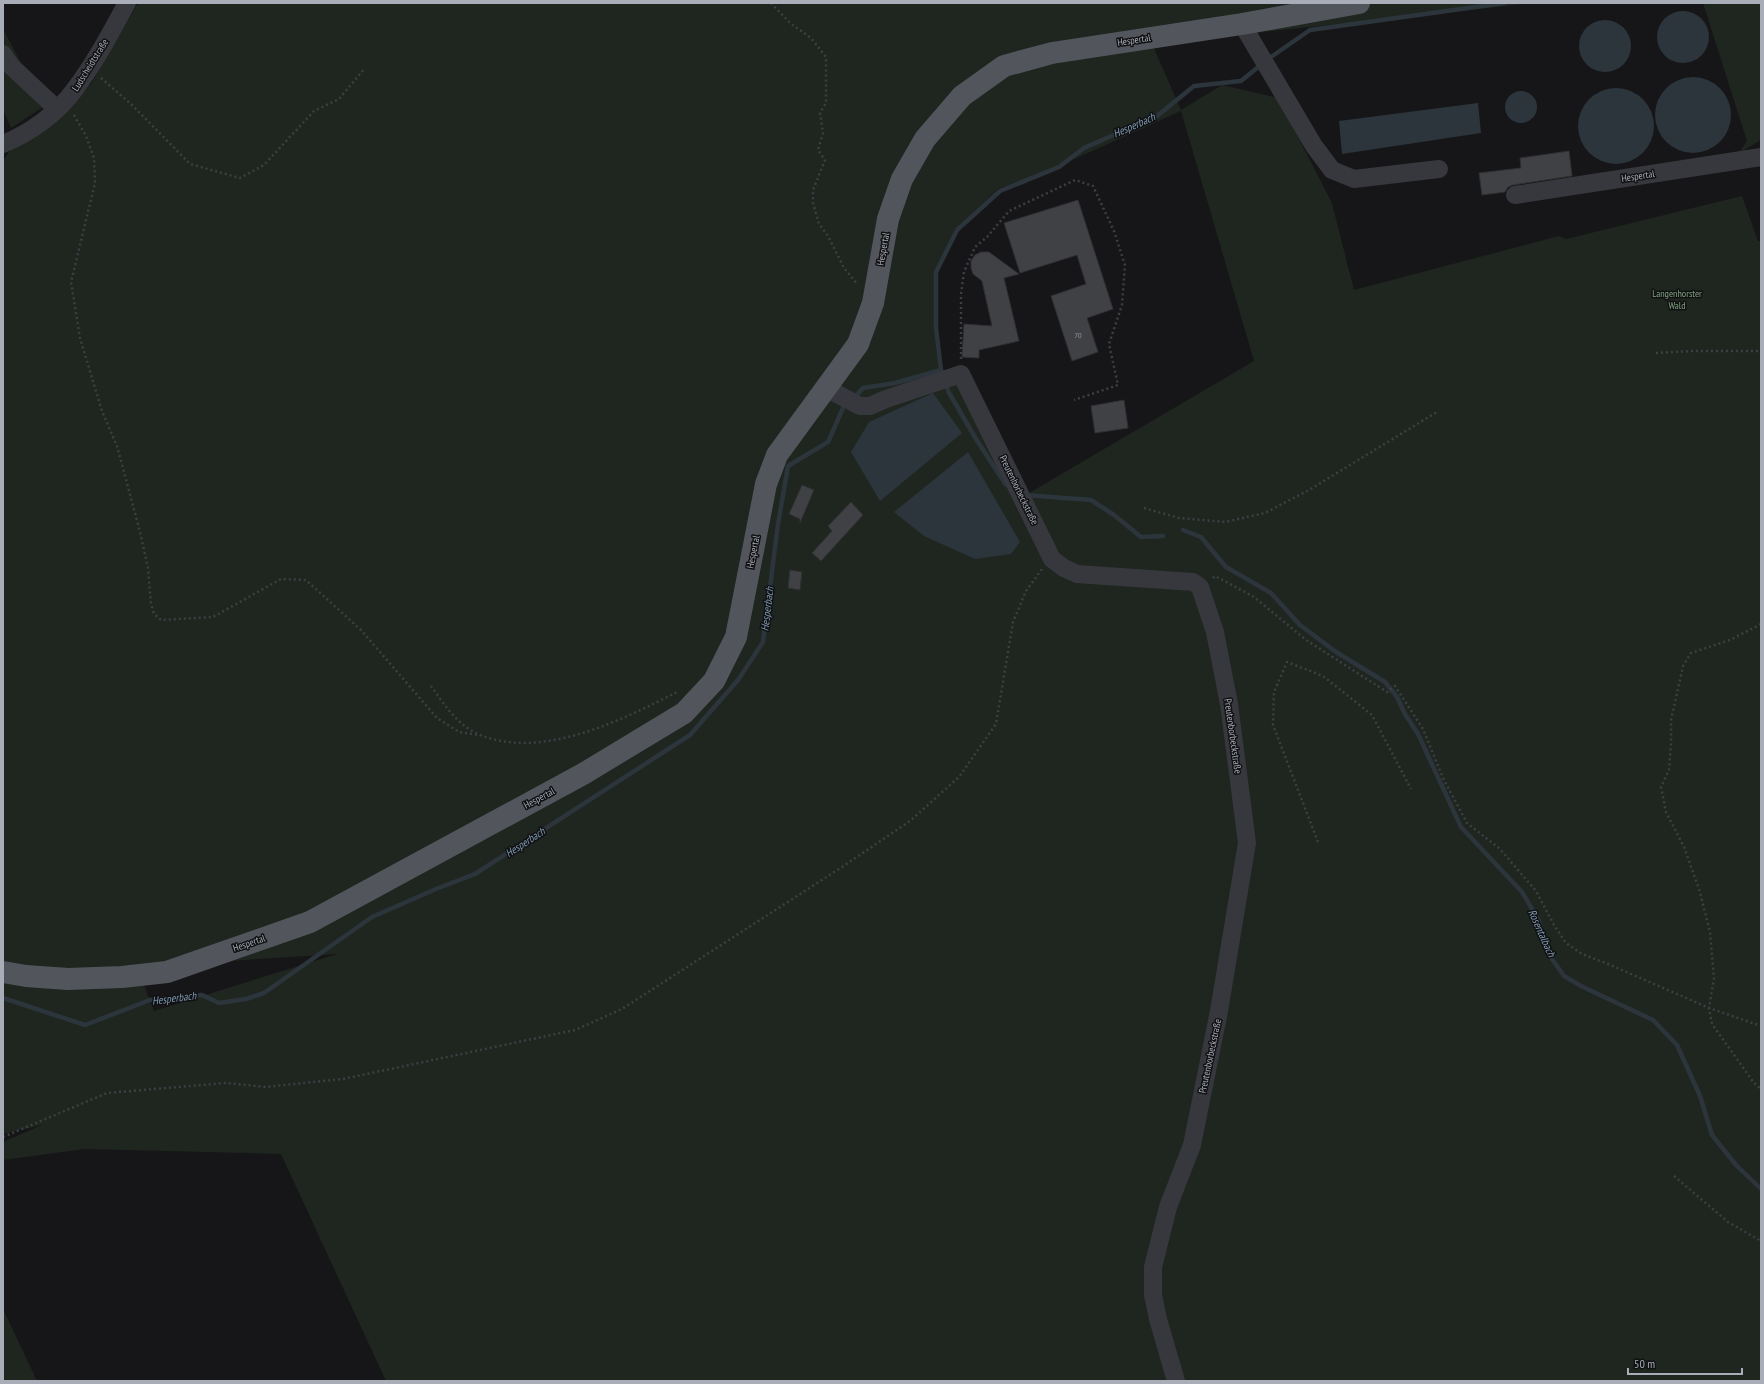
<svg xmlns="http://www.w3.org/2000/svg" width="1764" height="1384" font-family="'PT Sans Narrow',sans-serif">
<rect width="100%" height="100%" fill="#161618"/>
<!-- green -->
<g fill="#1e261f" fill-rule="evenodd">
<path d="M138,3h1394l-287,31 -178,15 -53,17 -54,23 -54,85 -21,54 -11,68 -19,53 24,-52 7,-24 7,-44 17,-54 53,-84 52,-21 48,-13 90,-11 28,64 41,-25 56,13 54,105 22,87 205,-54 7,3 176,-43 16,45h3v1140h-1375l-105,-227 -196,-5 -82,11v-18l39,-17 -39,9v-153l9,2 56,5 76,-3 10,26 183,-57 -264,17 -54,-5 -16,-4v-801l7,-11 41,-27 40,-39zM1181,111l73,250 -230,135 28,61 12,10 14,6 98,6 -98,-3 -15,-7 -13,-10 -90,-184 -22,9 -52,15 -15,8h-12l-22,-11c8,2 15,8 23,9 11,2 68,-21 83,-26l-5,-18 -4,-32v-58l21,-42 43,-40 61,-23z"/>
<polygon points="1703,3 1761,3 1761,140 1739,153 1747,141"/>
<polygon points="3,29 27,74 3,49"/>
<polygon points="3,62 43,107 11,128 3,109"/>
<polygon points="3,1309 37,1381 3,1381"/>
</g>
<!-- water -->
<g fill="#2c353c">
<circle cx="1683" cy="37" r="26"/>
<circle cx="1605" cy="46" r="26"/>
<circle cx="1693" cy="115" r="38"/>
<circle cx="1616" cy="126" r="38"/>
<circle cx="1521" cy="107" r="16"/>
<polygon points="1478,103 1481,133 1342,154 1339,121"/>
<polygon points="933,393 962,433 880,501 851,452 869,422"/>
<polygon points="968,452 1020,542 1011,554 975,559 924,536 894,512"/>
</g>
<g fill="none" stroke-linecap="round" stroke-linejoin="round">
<!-- stream -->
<g stroke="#2c353c" stroke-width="4.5">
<polyline points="1268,59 1310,30 1504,3"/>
<polyline points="941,370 936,328 936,272 957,230 1000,191 1059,167 1084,148 1157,116 1194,86 1241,81 1262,64"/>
<polyline points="946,383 948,391 976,439 1006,485"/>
<polyline points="854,398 863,388 895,383 941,370 942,372"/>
<polyline points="1025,495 1091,500 1114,515 1141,537 1163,536"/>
<polyline points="1183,530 1201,537 1226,567 1271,593 1300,625 1336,652 1385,682 1397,697 1405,714 1418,734 1461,827 1522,892 1539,921 1547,952 1564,976 1581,986 1653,1020 1677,1045 1700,1096 1712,1135 1736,1165 1761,1189"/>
<polyline points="3,998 85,1025 150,1000 202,995 219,1003 246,999 264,993 372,917 436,889 475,874 690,735 738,680 763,642 778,524 788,466 828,442 843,408"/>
</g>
</g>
<!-- building -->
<g fill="#404145" stroke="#303034">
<polygon points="1569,151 1572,176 1513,185 1508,187 1505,192 1482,195 1479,173 1521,168 1520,158"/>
<polygon points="1078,200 1113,309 1087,318 1098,352 1072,361 1051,296 1086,284 1077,255 1020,273 1004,223"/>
<polygon points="981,252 989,252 1019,274 1004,278 1019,341 979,350 979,358 962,357 964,324 992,326 982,281 973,274 971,268 971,261 975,255"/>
<polygon points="1124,400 1128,428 1095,433 1091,406"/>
<polygon points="802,485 814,490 800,523 800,519 789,514"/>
<polygon points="851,502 863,515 821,561 812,553 832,531 828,526"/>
<polygon points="790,570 802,572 800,590 788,588"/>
</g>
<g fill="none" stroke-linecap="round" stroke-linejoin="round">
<!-- path -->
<g stroke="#3d3f44" stroke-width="2.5" stroke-dasharray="2 3" stroke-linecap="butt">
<polyline points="771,3 790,23 811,38 826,57 826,103 820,113 823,133 818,150 825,160 813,190 813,203 819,224 828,236 844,268 858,285"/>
<polyline points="101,78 131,104 190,164 240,178 264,165 314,111 339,99 365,68"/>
<polyline points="74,115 86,136 94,158 95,183 71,282 80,338 102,411 117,446 140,532 148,568 151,604 154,614 161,620 213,617 281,579 306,580 361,630 437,718 459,732 479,735"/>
<polyline points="1656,353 1692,351 1761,351"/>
<polyline points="961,359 961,294 964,272 975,247 987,237 1009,211 1075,180 1093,186 1114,231 1125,265 1122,305 1109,344 1118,385 1074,400"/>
<polyline points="1144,508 1179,518 1225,522 1265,513 1309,490 1437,412"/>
<polyline points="1213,578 1215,576 1254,597 1306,640 1387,692 1395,686 1423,729 1444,780 1467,823 1500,849 1536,891 1554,925 1566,943 1582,954 1608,964 1709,1008 1761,1026"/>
<polyline points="1761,624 1730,640 1691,653 1683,666 1671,720 1671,745 1669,770 1661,787 1666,812 1684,847 1699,889 1710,932 1714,978 1709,1008 1712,1024 1754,1083 1761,1089"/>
<path d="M431,686c13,18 27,40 49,49 63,25 142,-15 197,-43"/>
<polyline points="1318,842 1273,725 1274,692 1287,662 1323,676 1372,715 1411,789"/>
<polyline points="3,1137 107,1093 225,1083 265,1087 343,1079 575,1030 622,1009 842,867 910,821 959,777 996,724 1013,622 1026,591 1042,569"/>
<polyline points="1674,1176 1728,1222 1761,1241"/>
</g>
<!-- minor -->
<g stroke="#37383d" stroke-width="18">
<polyline points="1242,24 1314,146 1332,170 1354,179 1439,169"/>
<polyline points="3,54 11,66 57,109"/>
<path d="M3,144c27,-11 55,-31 72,-55 20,-26 36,-57 52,-86"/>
<polyline points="1515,195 1761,157"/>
<polyline points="826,388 860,406 870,406 886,399 961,374 1052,559 1064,568 1077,574 1193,582 1200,587 1215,632 1229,704 1247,843 1219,1011 1192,1145 1168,1207 1153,1267 1153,1295 1158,1319 1176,1381"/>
</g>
<!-- major -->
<polyline stroke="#53555c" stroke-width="22" points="3,972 26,976 68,979 122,977 167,972 310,922 583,774 684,713 714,681 736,637 766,484 777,455 858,344 873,303 888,219 902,179 925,139 962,96 1004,66 1052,53 1242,24 1359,3"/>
</g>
<g text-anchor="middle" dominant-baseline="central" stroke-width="3" stroke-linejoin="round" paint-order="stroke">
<!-- number labels -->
<g font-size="8" fill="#8e929b">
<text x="1078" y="335">70</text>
</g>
<!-- street labels -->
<g font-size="10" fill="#a8adb8" stroke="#111113">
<text transform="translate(1134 40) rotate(-9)">Hespertal</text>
<text transform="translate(90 65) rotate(-58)">Ludscheidtstraße</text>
<text transform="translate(1638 176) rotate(-9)">Hespertal</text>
<text transform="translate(883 249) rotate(-80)">Hespertal</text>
<text transform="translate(1019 490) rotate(64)">Preutenborbeckstraße</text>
<text transform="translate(753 552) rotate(-79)">Hespertal</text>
<text transform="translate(1233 736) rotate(82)">Preutenborbeckstraße</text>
<text transform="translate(539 798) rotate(-28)">Hespertal</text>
<text transform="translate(249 943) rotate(-19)">Hespertal</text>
<text transform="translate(1210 1056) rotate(-78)">Preutenborbeckstraße</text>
</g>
<!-- park labels -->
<g font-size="10" fill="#7fa381" stroke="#111113">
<text x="1677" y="293">Langenhorster<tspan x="1677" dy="12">Wald</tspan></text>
</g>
<!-- water labels -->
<g font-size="11" font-style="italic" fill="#7f9bb3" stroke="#111113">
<text transform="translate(1134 125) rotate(-24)">Hesperbach</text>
<text transform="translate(767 609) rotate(-83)">Hesperbach</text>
<text transform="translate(525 842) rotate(-33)">Hesperbach</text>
<text transform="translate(1542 933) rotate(66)">Rosentalbach</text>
<text transform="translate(174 998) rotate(-7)">Hesperbach</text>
</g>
</g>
<!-- border -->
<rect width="1764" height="1384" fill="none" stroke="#a8adb8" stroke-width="8"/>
<!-- scale -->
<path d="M1628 1368v6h114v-6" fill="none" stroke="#a8adb8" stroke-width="2"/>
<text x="1634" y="1368" font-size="12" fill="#a8adb8" stroke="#111113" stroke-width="3" paint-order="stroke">50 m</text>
</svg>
